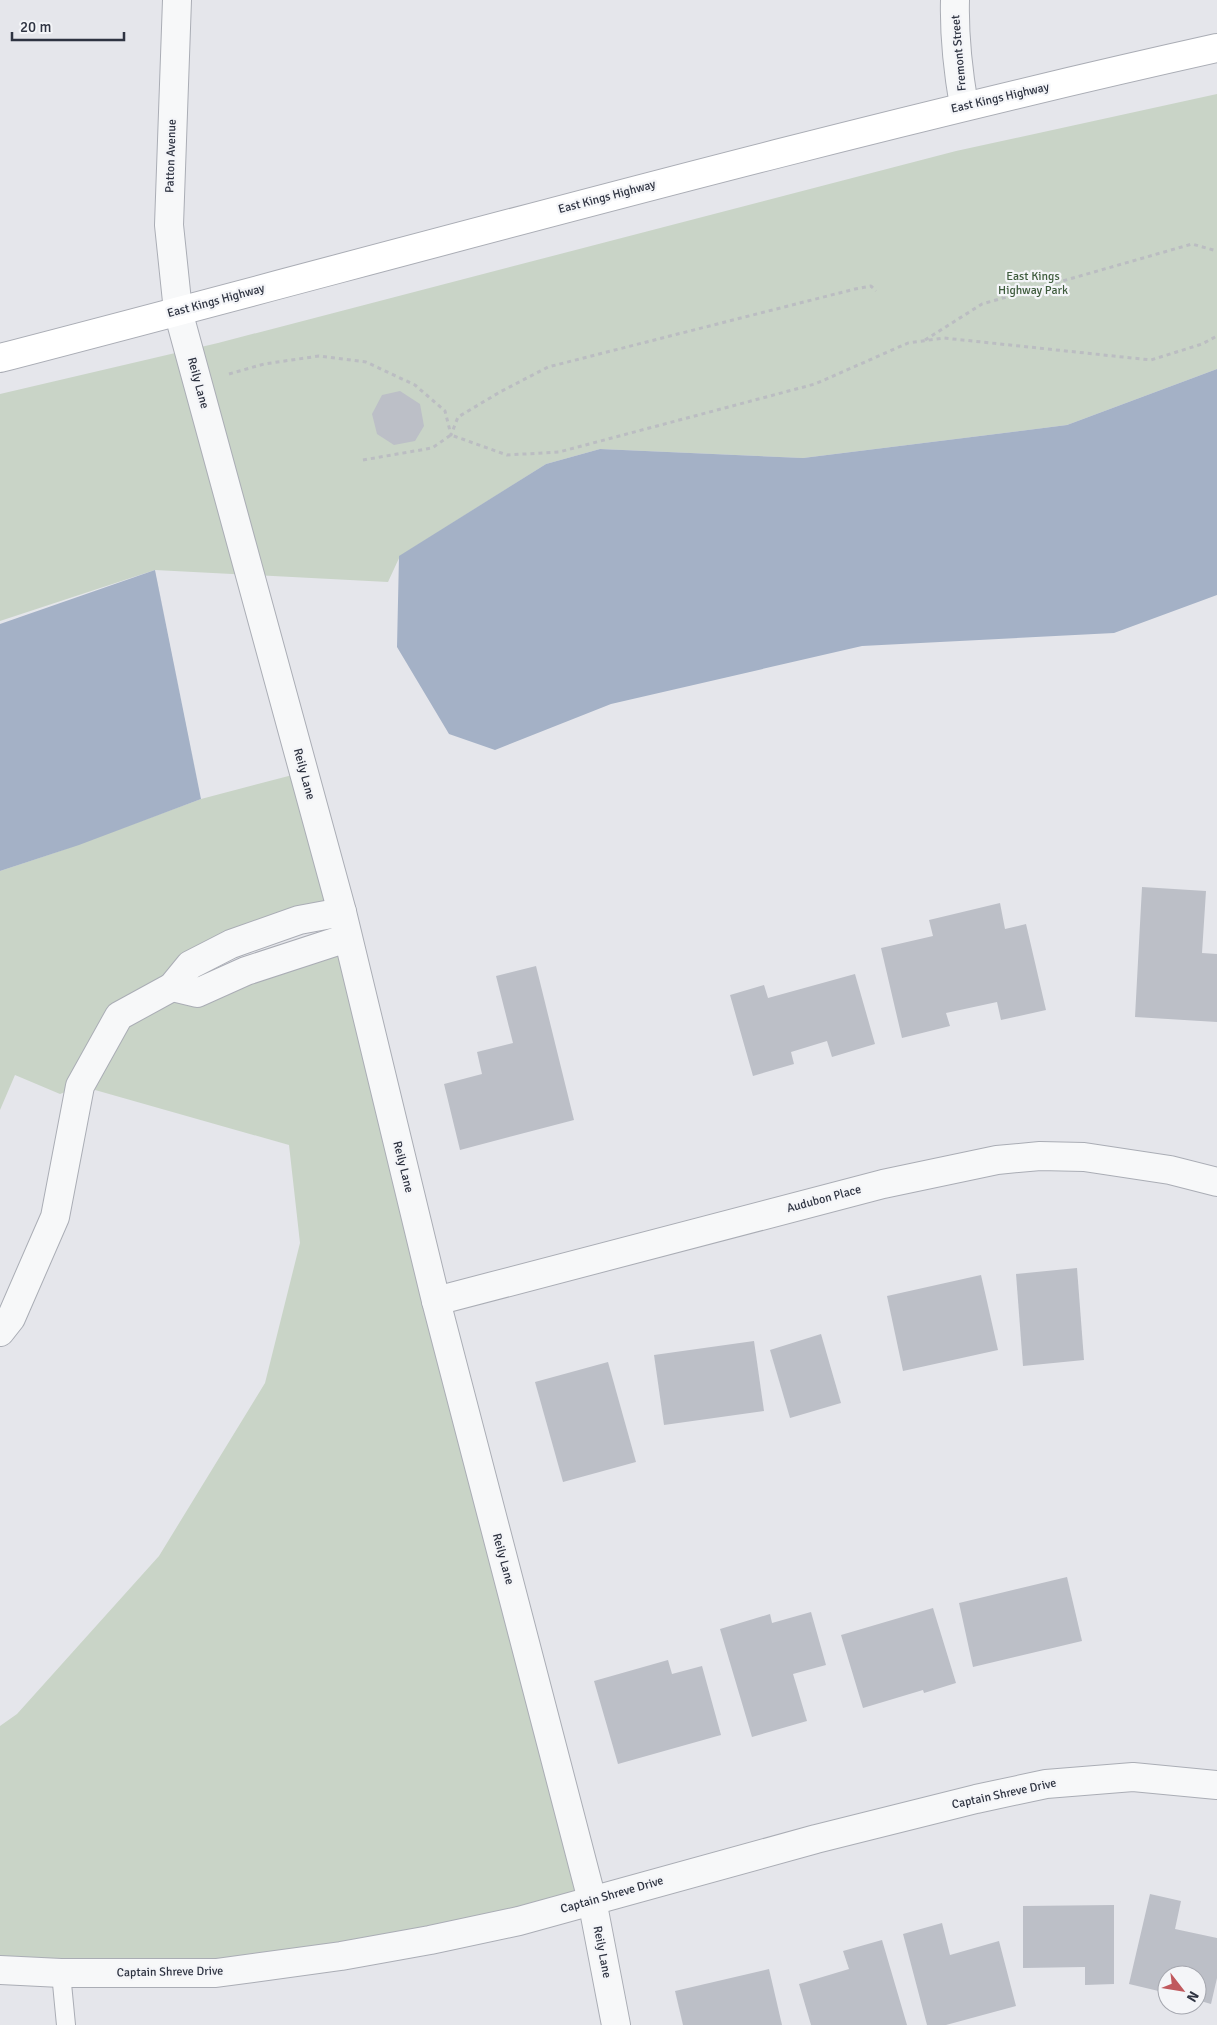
<svg xmlns="http://www.w3.org/2000/svg" width="1217" height="2025" font-family="Signika,sans-serif">
<rect width="100%" height="100%" fill="#e5e6eb"/>
<!-- green -->
<g fill="#c9d4c7">
<polygon points="1217,94 1217,369 1067,425 803,458 600,449 546,464 400,556 388,582 155,570 0,621 0,394 218,343 956,151"/>
<polygon points="304,772 342,912 299,920 173,987 347,938 592,1900 216,1973 0,1966 0,1726 17,1714 159,1556 265,1383 300,1243 289,1145 81,1086 60,1094 15,1075 0,1110 0,871 60,851 201,799"/>
</g>
<!-- water -->
<g fill="#a4b1c6">
<polygon points="1217,369 1217,595 1114,633 862,646 611,704 495,750 449,734 397,647 399,556 546,464 600,449 803,458 1067,425"/>
<polygon points="155,570 201,799 79,845 0,871 0,624"/>
</g>
<!-- building -->
<g fill="#bcbfc7">
<polygon points="400,391 420,404 424,426 415,441 394,445 377,434 372,414 382,395"/>
<polygon points="1142,887 1206,891 1202,953 1217,954 1217,1022 1135,1017"/>
<polygon points="1000,903 1005,929 1026,924 1046,1010 1001,1020 997,1002 946,1013 950,1026 902,1038 881,948 933,936 929,920"/>
<polygon points="536,966 574,1120 460,1150 444,1084 482,1074 477,1052 513,1043 496,976"/>
<polygon points="855,974 875,1044 832,1057 827,1041 791,1052 794,1064 753,1076 730,995 764,985 768,998"/>
<polygon points="1077,1268 1084,1360 1023,1366 1016,1274"/>
<polygon points="981,1275 998,1350 903,1371 887,1296"/>
<polygon points="821,1334 841,1403 790,1418 770,1350"/>
<polygon points="754,1341 764,1411 664,1425 654,1355"/>
<polygon points="608,1362 636,1462 563,1482 535,1382"/>
<polygon points="1067,1577 1082,1641 973,1667 959,1603"/>
<polygon points="933,1608 956,1683 924,1693 923,1690 863,1708 841,1635"/>
<polygon points="811,1612 826,1665 793,1674 807,1721 752,1737 720,1629 770,1614 772,1623"/>
<polygon points="668,1660 672,1674 702,1666 721,1735 618,1764 594,1681"/>
<polygon points="1150,1894 1181,1901 1175,1929 1217,1938 1217,1978 1211,2004 1197,2000 1197,1975 1167,1975 1167,1993 1129,1984"/>
<polygon points="1114,1905 1114,1984 1085,1985 1085,1967 1023,1968 1023,1906"/>
<polygon points="942,1923 950,1955 999,1941 1016,2006 946,2025 927,2025 903,1934"/>
<polygon points="882,1940 907,2025 811,2025 799,1984 849,1969 843,1951"/>
<polygon points="769,1969 782,2025 683,2025 675,1991"/>
</g>
<g fill="none" stroke-linecap="round" stroke-linejoin="round">
<!-- service casing -->
<g stroke="#aaadb5" stroke-width="20">
<polyline id="service" points="61,1973 66,2025"/>
</g>
<!-- minor casing -->
<g stroke="#aaadb5" stroke-width="30">
<g id="minor">
<polyline points="177,0 169,225 178,311 342,912 436,1301 592,1900 616,2025"/>
<path d="M955,0c-1,36 3,71 9,106"/>
<polyline points="172,987 197,993 246,971 347,938"/>
<polyline points="436,1301 883,1184 997,1160 1040,1156 1084,1157 1170,1170 1217,1182"/>
<polyline points="0,1332 11,1318 55,1217 80,1086 119,1016 172,987 190,965 231,944 299,920 342,912"/>
<polyline points="0,1970 61,1973 216,1973 341,1956 430,1940 519,1921 816,1839 976,1799 1046,1784 1133,1777 1217,1785"/>
</g>
</g>
<!-- secondary casing -->
<g stroke="#aaadb5" stroke-width="30">
<path id="secondary" d="M0,358c405,-105 808,-219 1217,-310"/>
</g>
<!-- path -->
<g stroke="#bbbdc2" stroke-width="3" stroke-dasharray="4 4" stroke-linecap="butt">
<polyline points="925,340 982,304 1192,244 1217,251"/>
<polyline points="229,374 264,364 319,356 366,362 415,385 445,411 451,435 458,417 500,392 548,367 855,289 871,286 876,291"/>
<polyline points="363,460 432,448 451,435 507,455 559,452 815,384 908,343 944,338 1151,360 1202,344 1217,336"/>
</g>
<!-- service -->
<use href="#service" stroke="#f7f8f9" stroke-width="18"/>
<!-- minor -->
<use href="#minor" stroke="#f7f8f9" stroke-width="28"/>
<!-- secondary -->
<use href="#secondary" stroke="#fff" stroke-width="28"/>
</g>
<g text-anchor="middle" dominant-baseline="central" stroke-width="4.5" stroke-linejoin="round" paint-order="stroke">
<!-- street labels -->
<g font-size="12" fill="#2e3341" stroke="#f4f5f8">
<text transform="translate(959 53) rotate(-95)">Fremont Street</text>
<text transform="translate(1000 98) rotate(-13)">East Kings Highway</text>
<text transform="translate(171 156) rotate(-88)">Patton Avenue</text>
<text transform="translate(607 197) rotate(-15)">East Kings Highway</text>
<text transform="translate(216 301) rotate(-15)">East Kings Highway</text>
<text transform="translate(198 383) rotate(75)">Reily Lane</text>
<text transform="translate(304 774) rotate(75)">Reily Lane</text>
<text transform="translate(403 1167) rotate(76)">Reily Lane</text>
<text transform="translate(824 1199) rotate(-15)">Audubon Place</text>
<text transform="translate(503 1559) rotate(75)">Reily Lane</text>
<text transform="translate(1004 1794) rotate(-12)">Captain Shreve Drive</text>
<text transform="translate(612 1895) rotate(-16)">Captain Shreve Drive</text>
<text transform="translate(602 1952) rotate(79)">Reily Lane</text>
<text transform="translate(170 1972) rotate(-1)">Captain Shreve Drive</text>
</g>
<!-- park labels -->
<g font-size="12" fill="#3f5c3d" stroke="#f4f5f8">
<text x="1033" y="276">East Kings<tspan x="1033" dy="14">Highway Park</tspan></text>
</g>
</g>
<!-- north arrow -->
<g transform="translate(1182 1990) rotate(121)"><circle r="24" fill="#f4f5f8" stroke="#a5a7af"/>
<path d="M0-4L9 19L0 12L-9 19Z" fill="#c0595e"/>
<text y="-8" font-size="14" font-weight="bold" text-anchor="middle" fill="#2e3341">N</text>
</g>
<!-- scale -->
<path d="M12 32v8h112v-8" fill="none" stroke="#2e3341" stroke-width="2.5"/>
<text x="20" y="32" font-size="15" fill="#2e3341" stroke="#f4f5f8" stroke-width="4" paint-order="stroke">20 m</text>
</svg>
